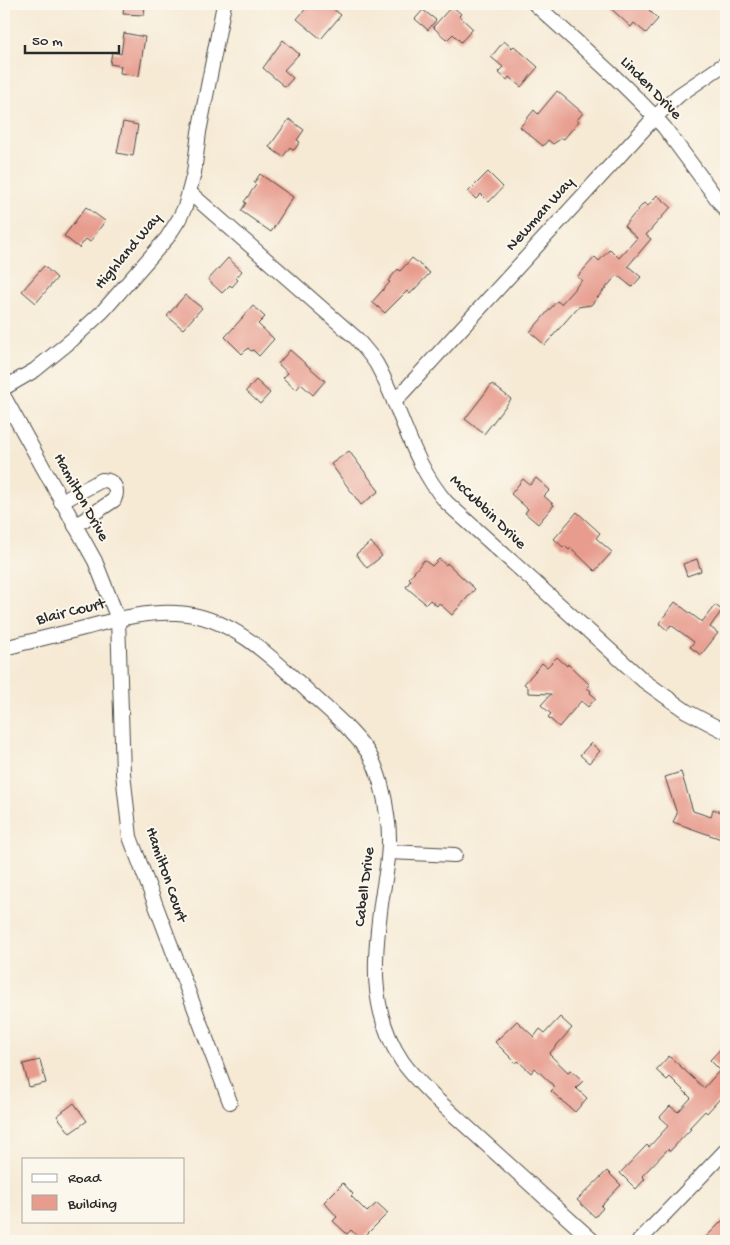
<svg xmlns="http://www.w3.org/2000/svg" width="730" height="1245" font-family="'Gochi Hand',sans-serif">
<rect width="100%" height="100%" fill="#fbf7ec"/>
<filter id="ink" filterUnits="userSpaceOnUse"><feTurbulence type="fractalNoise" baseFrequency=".02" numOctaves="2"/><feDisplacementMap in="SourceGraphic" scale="10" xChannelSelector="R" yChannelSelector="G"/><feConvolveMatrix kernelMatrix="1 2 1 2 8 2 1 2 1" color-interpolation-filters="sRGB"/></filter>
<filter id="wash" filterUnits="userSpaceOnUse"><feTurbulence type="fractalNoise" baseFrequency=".0096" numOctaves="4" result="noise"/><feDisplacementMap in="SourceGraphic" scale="20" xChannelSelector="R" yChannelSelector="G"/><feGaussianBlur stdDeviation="1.12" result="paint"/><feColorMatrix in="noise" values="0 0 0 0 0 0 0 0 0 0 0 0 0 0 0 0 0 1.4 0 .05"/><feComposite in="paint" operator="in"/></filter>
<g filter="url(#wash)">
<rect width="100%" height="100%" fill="#f6ead5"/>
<g id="blocks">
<!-- building -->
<g fill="#e79c8e">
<polygon points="124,4 145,4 144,15 123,14"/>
<polygon points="310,4 327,4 341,15 321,39 297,19"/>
<polygon points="606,4 654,4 649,10 658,19 646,33 634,23 631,27"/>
<polygon points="452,6 461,14 459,16 473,29 461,42 453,34 447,40 433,27"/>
<polygon points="423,10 436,20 428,30 415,19"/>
<polygon points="124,33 145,37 139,76 120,73 121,66 110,64 112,52 121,54"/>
<polygon points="283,40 299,54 284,70 293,78 285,87 263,68"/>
<polygon points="504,41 512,48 514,46 538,67 521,87 509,77 507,80 498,72 503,67 491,57"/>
<polygon points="557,91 583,113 577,120 579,121 564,139 562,138 553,144 548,140 543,146 520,127 534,110 538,114"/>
<polygon points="289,119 304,130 297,140 300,142 294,150 290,147 283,157 269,147"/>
<polygon points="123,122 138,125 133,156 117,153"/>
<polygon points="488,172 503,187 489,202 481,194 476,199 468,192"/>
<polygon points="260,174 293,197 271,232 241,211 246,203 244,202 256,185 254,183"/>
<polygon points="657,195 671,207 646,235 651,239 628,266 641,277 632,287 617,275 591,305 578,307 545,345 530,332 557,301 561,304 582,280 577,277 595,257 599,261 610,249 619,258 637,238 624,226 644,203 648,206"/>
<polygon points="86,207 105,221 90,242 86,239 79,248 64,236"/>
<polygon points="228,258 242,271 236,278 238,280 232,287 230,285 222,293 208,280"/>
<polygon points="412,258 430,273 410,294 407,291 385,313 372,302 390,282 388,281 398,269 400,271"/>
<polygon points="44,266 57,278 36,303 22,291"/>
<polygon points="185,295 202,308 183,329 167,316"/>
<polygon points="253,306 265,317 258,324 274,339 259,356 253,350 251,351 248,348 242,354 225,337"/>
<polygon points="290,350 325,381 313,395 301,384 296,390 283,378 288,373 278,364"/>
<polygon points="256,380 270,393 260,404 246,391"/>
<polygon points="492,384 511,399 484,434 465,419"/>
<polygon points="349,451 379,491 361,505 331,464"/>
<polygon points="536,478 550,490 544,496 554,505 538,524 525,513 528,509 511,494 523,479 530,485"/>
<polygon points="577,512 600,533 596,538 612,552 595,571 571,548 569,550 565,546 563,547 554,539"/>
<polygon points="371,542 382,556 367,568 356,554"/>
<polygon points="439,559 446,565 447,563 475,589 452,615 439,603 437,606 430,600 426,604 406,587 411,580 409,578 424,560 432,566"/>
<polygon points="697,559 701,571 687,576 683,564"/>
<polygon points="675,602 702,622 715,605 722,610 710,627 718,633 701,655 690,647 694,642 671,625 667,630 659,623"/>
<polygon points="557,657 567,666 568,664 590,685 587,688 591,691 590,693 596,698 588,707 581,701 559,727 548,717 551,714 541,705 551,694 528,693 528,687 524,684 542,663 547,667"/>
<polygon points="591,743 600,751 589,763 580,755"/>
<polygon points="681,772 693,811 711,817 713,809 726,814 726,834 724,840 673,822 677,814 665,777"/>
<polygon points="560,1017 572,1028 549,1054 568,1072 571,1070 583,1081 576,1088 587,1098 575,1112 551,1091 555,1087 535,1068 531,1073 518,1061 516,1063 495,1042 517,1021 534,1037 540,1029 545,1033"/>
<polygon points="726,1043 726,1092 707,1113 705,1111 689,1128 691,1129 670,1151 668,1149 642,1176 645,1179 636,1189 620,1173 647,1145 649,1147 669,1125 660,1117 670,1106 678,1112 691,1098 670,1077 667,1080 656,1070 669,1056 704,1088 720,1070 710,1060"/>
<polygon points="40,1060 46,1083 29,1087 23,1064"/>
<polygon points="74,1103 87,1121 70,1133 57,1116"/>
<polygon points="607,1171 621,1185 601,1206 603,1208 595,1217 577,1200"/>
<polygon points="343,1183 353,1194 351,1196 367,1212 377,1203 388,1213 361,1240 351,1230 347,1234 333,1221 337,1217 324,1202"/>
<polygon points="726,1217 726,1241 702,1241"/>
</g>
</g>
</g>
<g filter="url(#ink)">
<use href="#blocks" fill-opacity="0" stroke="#494844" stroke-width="1"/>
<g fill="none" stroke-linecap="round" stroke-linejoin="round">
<!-- minor casing -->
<g stroke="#494844" stroke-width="16">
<g id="minor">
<path d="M535,4c44,40 89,79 129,123l62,84"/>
<path d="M189,192l168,147c6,8 14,16 19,24 26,46 35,99 71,140l197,178 42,30 40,21"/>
<polyline points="4,388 35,370 73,339 103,311 167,238 179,219 185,207 194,173 199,132 224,4"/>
<polyline points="4,397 95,561 118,619 123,773 130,837 230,1102"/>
<polyline points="394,402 655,117 679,95 726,63"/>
<path d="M61,502l41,-22c12,0 17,9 12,20l-39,26"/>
<path d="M4,648c26,-7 53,-13 80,-20 31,-8 61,-17 93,-15 54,2 98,47 135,82 19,17 40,35 55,56 11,16 18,45 20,64 5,27 0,54 -5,82 -8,57 -14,113 20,164 9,13 20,24 31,35l160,145"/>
<polyline points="389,852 455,855"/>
<polyline points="639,1241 726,1150"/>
</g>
</g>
<!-- minor -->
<use href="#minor" stroke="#fff" stroke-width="14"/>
</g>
</g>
<g text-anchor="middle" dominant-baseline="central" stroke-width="4" stroke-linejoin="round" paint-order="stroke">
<!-- street labels -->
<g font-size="16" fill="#2b2b2b" stroke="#fbf7ec">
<text transform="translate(650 89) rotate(46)">Linden Drive</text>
<text transform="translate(541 215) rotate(-48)">Newman Way</text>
<text transform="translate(129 252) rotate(-50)">Highland Way</text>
<text transform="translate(80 498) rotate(61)">Hamilton Drive</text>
<text transform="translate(487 513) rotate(44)">McCubbin Drive</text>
<text transform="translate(71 613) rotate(-14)">Blair Court</text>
<text transform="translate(165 875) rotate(71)">Hamilton Court</text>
<text transform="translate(366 887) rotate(-83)">Cabell Drive</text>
</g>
</g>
<!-- margin -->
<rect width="730" height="1245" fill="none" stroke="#fbf7ec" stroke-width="20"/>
<!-- legend -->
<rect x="22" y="1158" width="162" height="65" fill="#fbf7ec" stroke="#a8a59f"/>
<rect x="32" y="1174" width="25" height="8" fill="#ffffff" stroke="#a8a59f"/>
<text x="68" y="1182" font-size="15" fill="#2b2b2b">Road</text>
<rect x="32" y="1195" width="25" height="15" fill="#e79c8e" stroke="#a8a59f"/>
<text x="68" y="1208" font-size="15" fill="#2b2b2b">Building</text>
<!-- scale -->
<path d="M25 45v8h94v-8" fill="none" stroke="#2b2b2b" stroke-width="2.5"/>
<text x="32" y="45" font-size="15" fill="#2b2b2b" stroke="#fbf7ec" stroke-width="4" paint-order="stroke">50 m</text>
</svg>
